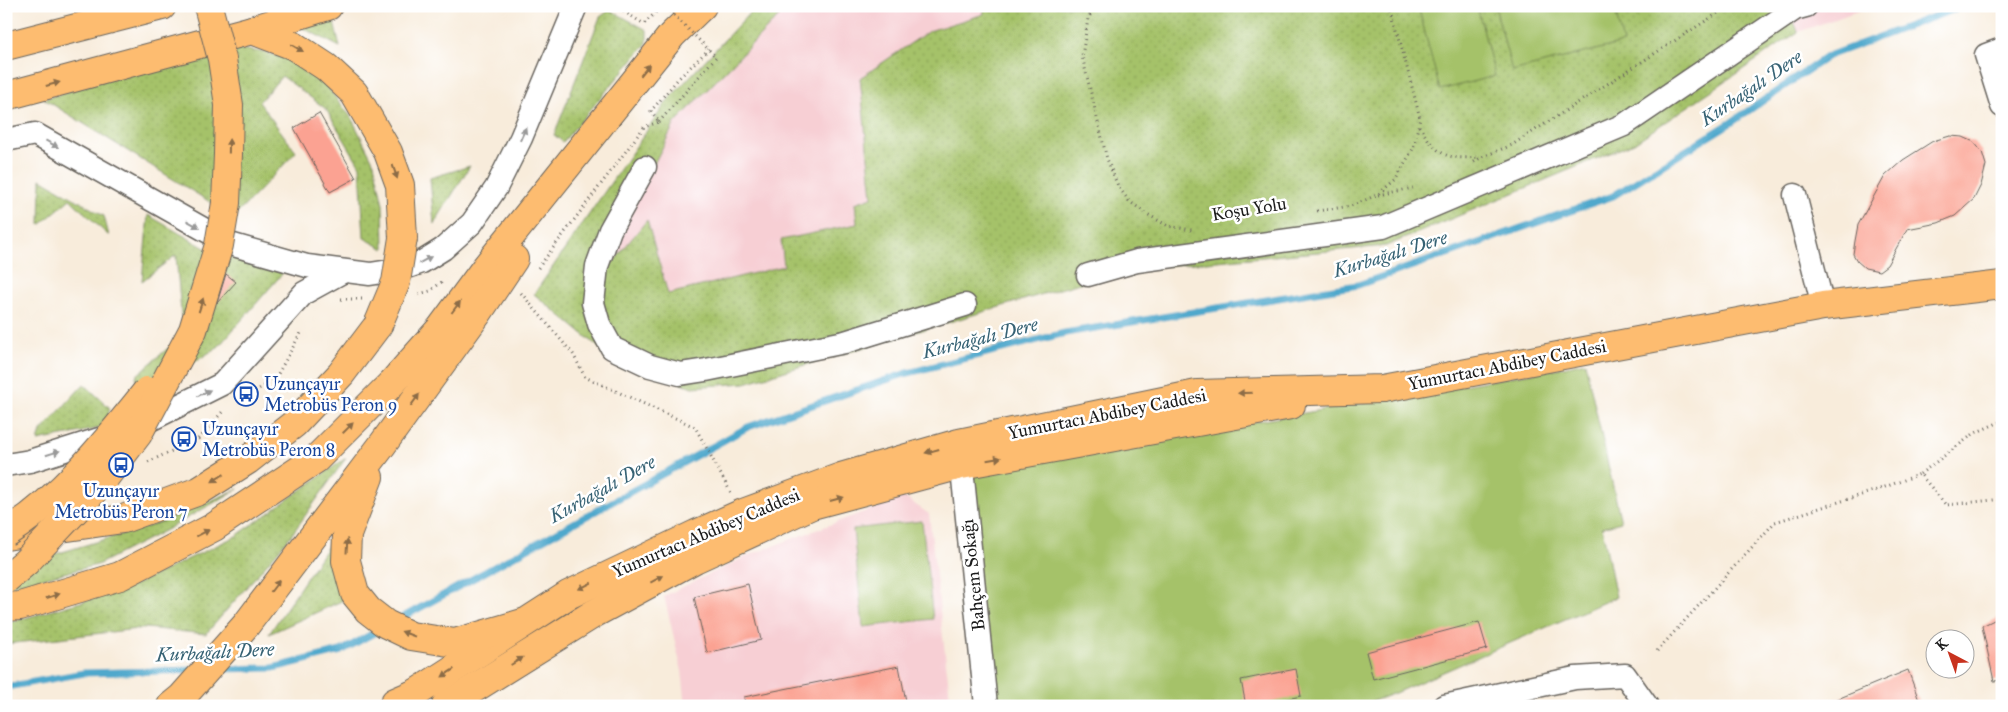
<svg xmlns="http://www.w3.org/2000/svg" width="2008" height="712" font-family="'IM FELL Great Primer',serif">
<defs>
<pattern id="grass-dots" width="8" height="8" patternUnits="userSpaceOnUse" patternTransform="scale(1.25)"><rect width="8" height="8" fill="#a5c269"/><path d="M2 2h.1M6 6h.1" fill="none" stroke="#8da65a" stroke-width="1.8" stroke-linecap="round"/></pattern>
</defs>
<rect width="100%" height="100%" fill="#fff"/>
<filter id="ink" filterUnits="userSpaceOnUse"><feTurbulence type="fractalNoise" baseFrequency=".02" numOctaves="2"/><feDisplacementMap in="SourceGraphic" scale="10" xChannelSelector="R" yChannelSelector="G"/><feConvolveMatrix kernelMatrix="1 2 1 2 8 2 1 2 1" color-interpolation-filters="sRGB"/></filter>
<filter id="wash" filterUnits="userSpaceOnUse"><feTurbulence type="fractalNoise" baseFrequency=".0096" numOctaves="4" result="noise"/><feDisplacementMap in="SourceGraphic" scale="20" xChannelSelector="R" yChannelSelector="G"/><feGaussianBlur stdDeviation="1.12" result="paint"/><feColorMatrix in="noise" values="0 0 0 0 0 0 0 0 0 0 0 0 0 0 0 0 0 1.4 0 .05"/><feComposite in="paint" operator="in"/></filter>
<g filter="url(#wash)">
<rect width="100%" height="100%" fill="#f8ecdb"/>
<!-- built -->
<g fill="#f7cfd4">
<polygon points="789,6 1872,6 1798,32 1634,143 1386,246 1127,269 745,383 692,387 585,297 675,123"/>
<polygon points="904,497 929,514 951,706 686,706 682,671 664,596 749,555"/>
</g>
<!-- grass -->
<g fill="url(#grass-dots)" stroke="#606f42">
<polygon points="756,6 789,6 675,123 587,294 647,220 668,294 784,266 781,240 857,224 855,203 872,197 860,78 929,31 984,14 983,6 1788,6 1798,32 1634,143 1386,246 1127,269 745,383 692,387 606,353 534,294 668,100"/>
<polygon points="610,10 647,30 647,43 563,142 554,135 600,17"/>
<polygon points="333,19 340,47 293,23"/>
<polygon points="211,46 263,52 283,57 324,83 351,117 374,163 383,204 384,249 364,238 360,166 326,109 282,76 259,102 296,152 234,217 44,99"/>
<polygon points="470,166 434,224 430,178"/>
<polygon points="41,179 104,216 109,236 70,199 40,225"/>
<polygon points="148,215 205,248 283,273 218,347 138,398 136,376 183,335 176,255 142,281"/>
<polygon points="84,384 110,408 105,427 38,441 41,431"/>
<polygon points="346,458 290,537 206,634 146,628 6,644 6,622 15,621 126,589 236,536"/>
<polygon points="238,489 166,530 97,565 6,587 6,558 49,556 159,523"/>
<polygon points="342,525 346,599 269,634"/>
</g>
<!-- pitch -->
<g fill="#a5c269" stroke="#606f42">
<polygon points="1418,6 1477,6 1495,76 1440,90"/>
<polygon points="1495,6 1614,6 1623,43 1512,71"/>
<polygon points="1585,362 1621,522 1602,527 1616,597 1395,693 1360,706 987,706 969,472 1555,369"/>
<polygon points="922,521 933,619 863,627 853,529"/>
</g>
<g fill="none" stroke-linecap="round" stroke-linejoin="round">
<!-- stream -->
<g stroke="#4fa8cc" stroke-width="7">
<polyline points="396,621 748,427 904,374 1065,333 1358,285 1613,196 1732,122 1828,56 1963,6"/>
<polyline points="216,669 273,668 341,651 383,628"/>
<polyline points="6,687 84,673 195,670"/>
</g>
</g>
<g id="blocks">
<!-- building -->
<g fill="#fba292">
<polygon points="319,113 356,178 330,192 294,128"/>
<polygon points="1950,136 1963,137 1974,142 1982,152 1986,165 1981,185 1974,199 1955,216 1938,223 1907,229 1887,265 1879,271 1865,268 1857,261 1853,254 1855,241 1858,225 1885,176 1903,160 1933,141"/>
<polygon points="226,274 236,282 217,303"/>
<polygon points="748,584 761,640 707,653 694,597"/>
<polygon points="2002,616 2002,680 1994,681 1982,626"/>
<polygon points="1479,622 1487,649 1373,679 1366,652"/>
<polygon points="899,666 907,706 745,706 744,697"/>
<polygon points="1296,669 1301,696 1255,706 1246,706 1241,680"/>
<polygon points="1908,670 1921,706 1823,706 1823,705"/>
</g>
</g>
</g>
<g filter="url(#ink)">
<use href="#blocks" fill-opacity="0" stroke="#69655f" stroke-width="1"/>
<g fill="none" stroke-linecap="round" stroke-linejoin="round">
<!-- minor casing -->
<g stroke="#69655f" stroke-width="25">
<g id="minor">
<polyline points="2002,49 1986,55 2002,106"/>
<polyline points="6,140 35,134 230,244 307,266 370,274 402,269 422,262 443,249 472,223 496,188 521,138 576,6"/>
<polyline points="645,167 610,230 597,266 593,303 599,324 612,348 650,366 680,374 706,370 845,342 965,305"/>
<polyline points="1795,195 1823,306"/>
<polyline points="1088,275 1137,261 1383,227 1624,125 1795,9 1806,6"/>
<polyline points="960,449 986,706"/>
<polyline points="6,465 30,461 134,428 222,384 304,293 344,271"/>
<polyline points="1444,706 1575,678 1625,675 1647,706"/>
</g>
</g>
<!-- major casing -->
<g stroke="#69655f" stroke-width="30">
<g id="major">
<polyline points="395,702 416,693 568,595 696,534 743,513 841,477 959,443 1197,394 1382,389 1823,306 2002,285"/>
<polyline points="446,706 595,613 695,559 812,505 961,465 1291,405"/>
</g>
</g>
<!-- highway casing -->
<g stroke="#69655f" stroke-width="30">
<g id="highway">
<polyline points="252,30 294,46 326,67 354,93 388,152 400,185 403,238"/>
<polyline points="6,46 162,6"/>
<polyline points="6,96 252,30 328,6"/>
<polyline points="369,477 347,535 346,561 355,594 368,610 386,624 411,636 455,643 523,623"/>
<polyline points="6,536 123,519 199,491 248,460 294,424 341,374 378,325"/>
<polyline points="6,607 20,606 120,576 214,527 316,459 392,383 441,328 486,267 672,35 702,6"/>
<polyline points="171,706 182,697 246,625 380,448 478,313 514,259"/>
<polyline points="393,706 416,693"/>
</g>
</g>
<!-- path -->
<g stroke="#69655f" stroke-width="3" stroke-dasharray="1 4" stroke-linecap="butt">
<polyline points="615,6 644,24 662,6"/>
<polyline points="1095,6 1088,19 1082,56 1107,159 1118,186 1129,201 1147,214 1168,226 1192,230"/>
<path d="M1419,126c19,29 25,34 61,31"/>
<polyline points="1474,162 1482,157 1512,145 1729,6"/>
<polyline points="1378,195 1413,188"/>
<polyline points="1317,211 1351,206 1377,195 1395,180 1413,149 1420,118 1391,6"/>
<polyline points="538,268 644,127 659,122 651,111 678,79 709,49"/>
<polyline points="521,293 573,354 585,377 695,427 731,493"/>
<polyline points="419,294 430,291 443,281"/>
<polyline points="341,299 363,299"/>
<polyline points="238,402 275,379 302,331"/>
<polyline points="148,462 198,439 224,410"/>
<polyline points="1920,474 1975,433 2002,421"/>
<polyline points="1657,651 1775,522 1877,490 1920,474 1946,505 2002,499"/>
</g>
<!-- minor -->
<use href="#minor" stroke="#fff" stroke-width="22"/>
<!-- major -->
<use href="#major" stroke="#fdbc70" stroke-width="28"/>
<!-- highway -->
<use href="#highway" stroke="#fdbc70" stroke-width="28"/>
<!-- highway-bridge casing -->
<g stroke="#69655f" stroke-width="30" stroke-linecap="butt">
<g id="highway-bridge">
<polyline points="378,325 396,282 403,238"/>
<path d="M6,533c56,-35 100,-91 141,-142"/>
<polyline points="6,579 27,561 100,484 138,434 193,330 219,245 226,203 228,154 229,105 222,59 208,6"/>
</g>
</g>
<!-- path-bridge -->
<polyline stroke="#69655f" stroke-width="3" stroke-dasharray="1 4" stroke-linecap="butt" points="659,122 716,57 665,6"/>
<!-- highway-bridge -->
<use href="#highway-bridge" stroke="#fdbc70" stroke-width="28"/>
</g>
<!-- one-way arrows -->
<defs><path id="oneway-solid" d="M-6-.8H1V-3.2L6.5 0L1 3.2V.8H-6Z" transform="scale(1.25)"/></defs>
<g fill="#8c6c46">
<use href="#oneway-solid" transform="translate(297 48) rotate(30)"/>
<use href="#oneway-solid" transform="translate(645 70) rotate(-52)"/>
<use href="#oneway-solid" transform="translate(53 84) rotate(-15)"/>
<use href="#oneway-solid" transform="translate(229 146) rotate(-89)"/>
<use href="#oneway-solid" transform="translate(395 172) rotate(71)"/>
<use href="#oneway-solid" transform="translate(201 305) rotate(-72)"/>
<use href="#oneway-solid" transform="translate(456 307) rotate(-53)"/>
<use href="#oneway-solid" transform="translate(1245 393) rotate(178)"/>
<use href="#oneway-solid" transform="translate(415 400) rotate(-54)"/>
<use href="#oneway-solid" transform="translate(348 428) rotate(-45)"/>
<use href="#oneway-solid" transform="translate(932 451) rotate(164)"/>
<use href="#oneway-solid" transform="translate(994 459) rotate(-10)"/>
<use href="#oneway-solid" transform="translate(218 478) rotate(148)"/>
<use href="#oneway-solid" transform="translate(837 499) rotate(-15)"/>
<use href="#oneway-solid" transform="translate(203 533) rotate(-27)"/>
<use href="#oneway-solid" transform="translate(347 546) rotate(-86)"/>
<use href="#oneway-solid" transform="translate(657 579) rotate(-28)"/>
<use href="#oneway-solid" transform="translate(275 586) rotate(-53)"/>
<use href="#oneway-solid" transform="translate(585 586) rotate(154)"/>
<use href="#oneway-solid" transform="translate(53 596) rotate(-17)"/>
<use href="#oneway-solid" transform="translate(408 634) rotate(-159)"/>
<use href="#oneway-solid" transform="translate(517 661) rotate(-32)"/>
<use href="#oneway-solid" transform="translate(448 673) rotate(147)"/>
</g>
<g fill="#999">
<use href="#oneway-solid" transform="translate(523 134) rotate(-66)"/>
<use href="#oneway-solid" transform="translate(52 144) rotate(29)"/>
<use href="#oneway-solid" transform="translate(193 224) rotate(29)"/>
<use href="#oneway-solid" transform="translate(425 260) rotate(-28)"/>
<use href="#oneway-solid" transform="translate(204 393) rotate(-26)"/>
<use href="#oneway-solid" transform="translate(53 453) rotate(-17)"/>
</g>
</g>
<!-- icons -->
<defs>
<g id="bus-ring" transform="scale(1.25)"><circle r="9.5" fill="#fff" stroke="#1a4fb4" stroke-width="1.5"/><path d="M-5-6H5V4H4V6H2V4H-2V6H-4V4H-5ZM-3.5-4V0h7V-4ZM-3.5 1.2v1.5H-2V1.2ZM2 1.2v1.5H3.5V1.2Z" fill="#1a4fb4"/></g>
</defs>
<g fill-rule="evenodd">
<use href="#bus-ring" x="246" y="394"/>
<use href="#bus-ring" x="184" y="439"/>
<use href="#bus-ring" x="121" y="465"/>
</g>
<g text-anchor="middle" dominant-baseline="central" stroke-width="5" stroke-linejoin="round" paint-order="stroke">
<!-- street labels -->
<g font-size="18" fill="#1c1c1c" stroke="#fff">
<text transform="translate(1249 209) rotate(-9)">Koşu Yolu</text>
<text transform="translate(1507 365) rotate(-11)">Yumurtacı Abdibey Caddesi</text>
<text transform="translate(1107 414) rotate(-11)">Yumurtacı Abdibey Caddesi</text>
<text transform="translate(706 533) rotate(-23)">Yumurtacı Abdibey Caddesi</text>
<text transform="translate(973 575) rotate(-96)">Bahçem Sokağı</text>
</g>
<!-- transit labels -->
<g font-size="18" fill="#164399" stroke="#fff" text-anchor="start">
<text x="264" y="384">Uzunçayır<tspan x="264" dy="21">Metrobüs Peron 9</tspan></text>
<text x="202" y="429">Uzunçayır<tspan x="202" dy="21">Metrobüs Peron 8</tspan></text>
<text x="121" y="491" text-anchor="middle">Uzunçayır<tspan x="121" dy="21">Metrobüs Peron 7</tspan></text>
</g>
<!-- water labels -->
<g font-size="19" font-style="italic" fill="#366274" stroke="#fff">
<text transform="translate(1751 88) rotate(-34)">Kurbağalı Dere</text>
<text transform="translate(1390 254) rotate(-17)">Kurbağalı Dere</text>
<text transform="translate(980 338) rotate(-14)">Kurbağalı Dere</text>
<text transform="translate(602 489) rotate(-29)">Kurbağalı Dere</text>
<text transform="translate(215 652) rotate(-3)">Kurbağalı Dere</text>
</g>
</g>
<!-- margin -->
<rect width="2008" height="712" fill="none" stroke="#fff" stroke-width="25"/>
<!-- north arrow -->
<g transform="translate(1950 654) rotate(319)"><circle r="24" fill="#ffffff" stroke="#a4a4a4"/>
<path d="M0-4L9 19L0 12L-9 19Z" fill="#c8321e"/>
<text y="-8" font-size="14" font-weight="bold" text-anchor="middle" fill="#1c1c1c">K</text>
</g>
</svg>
